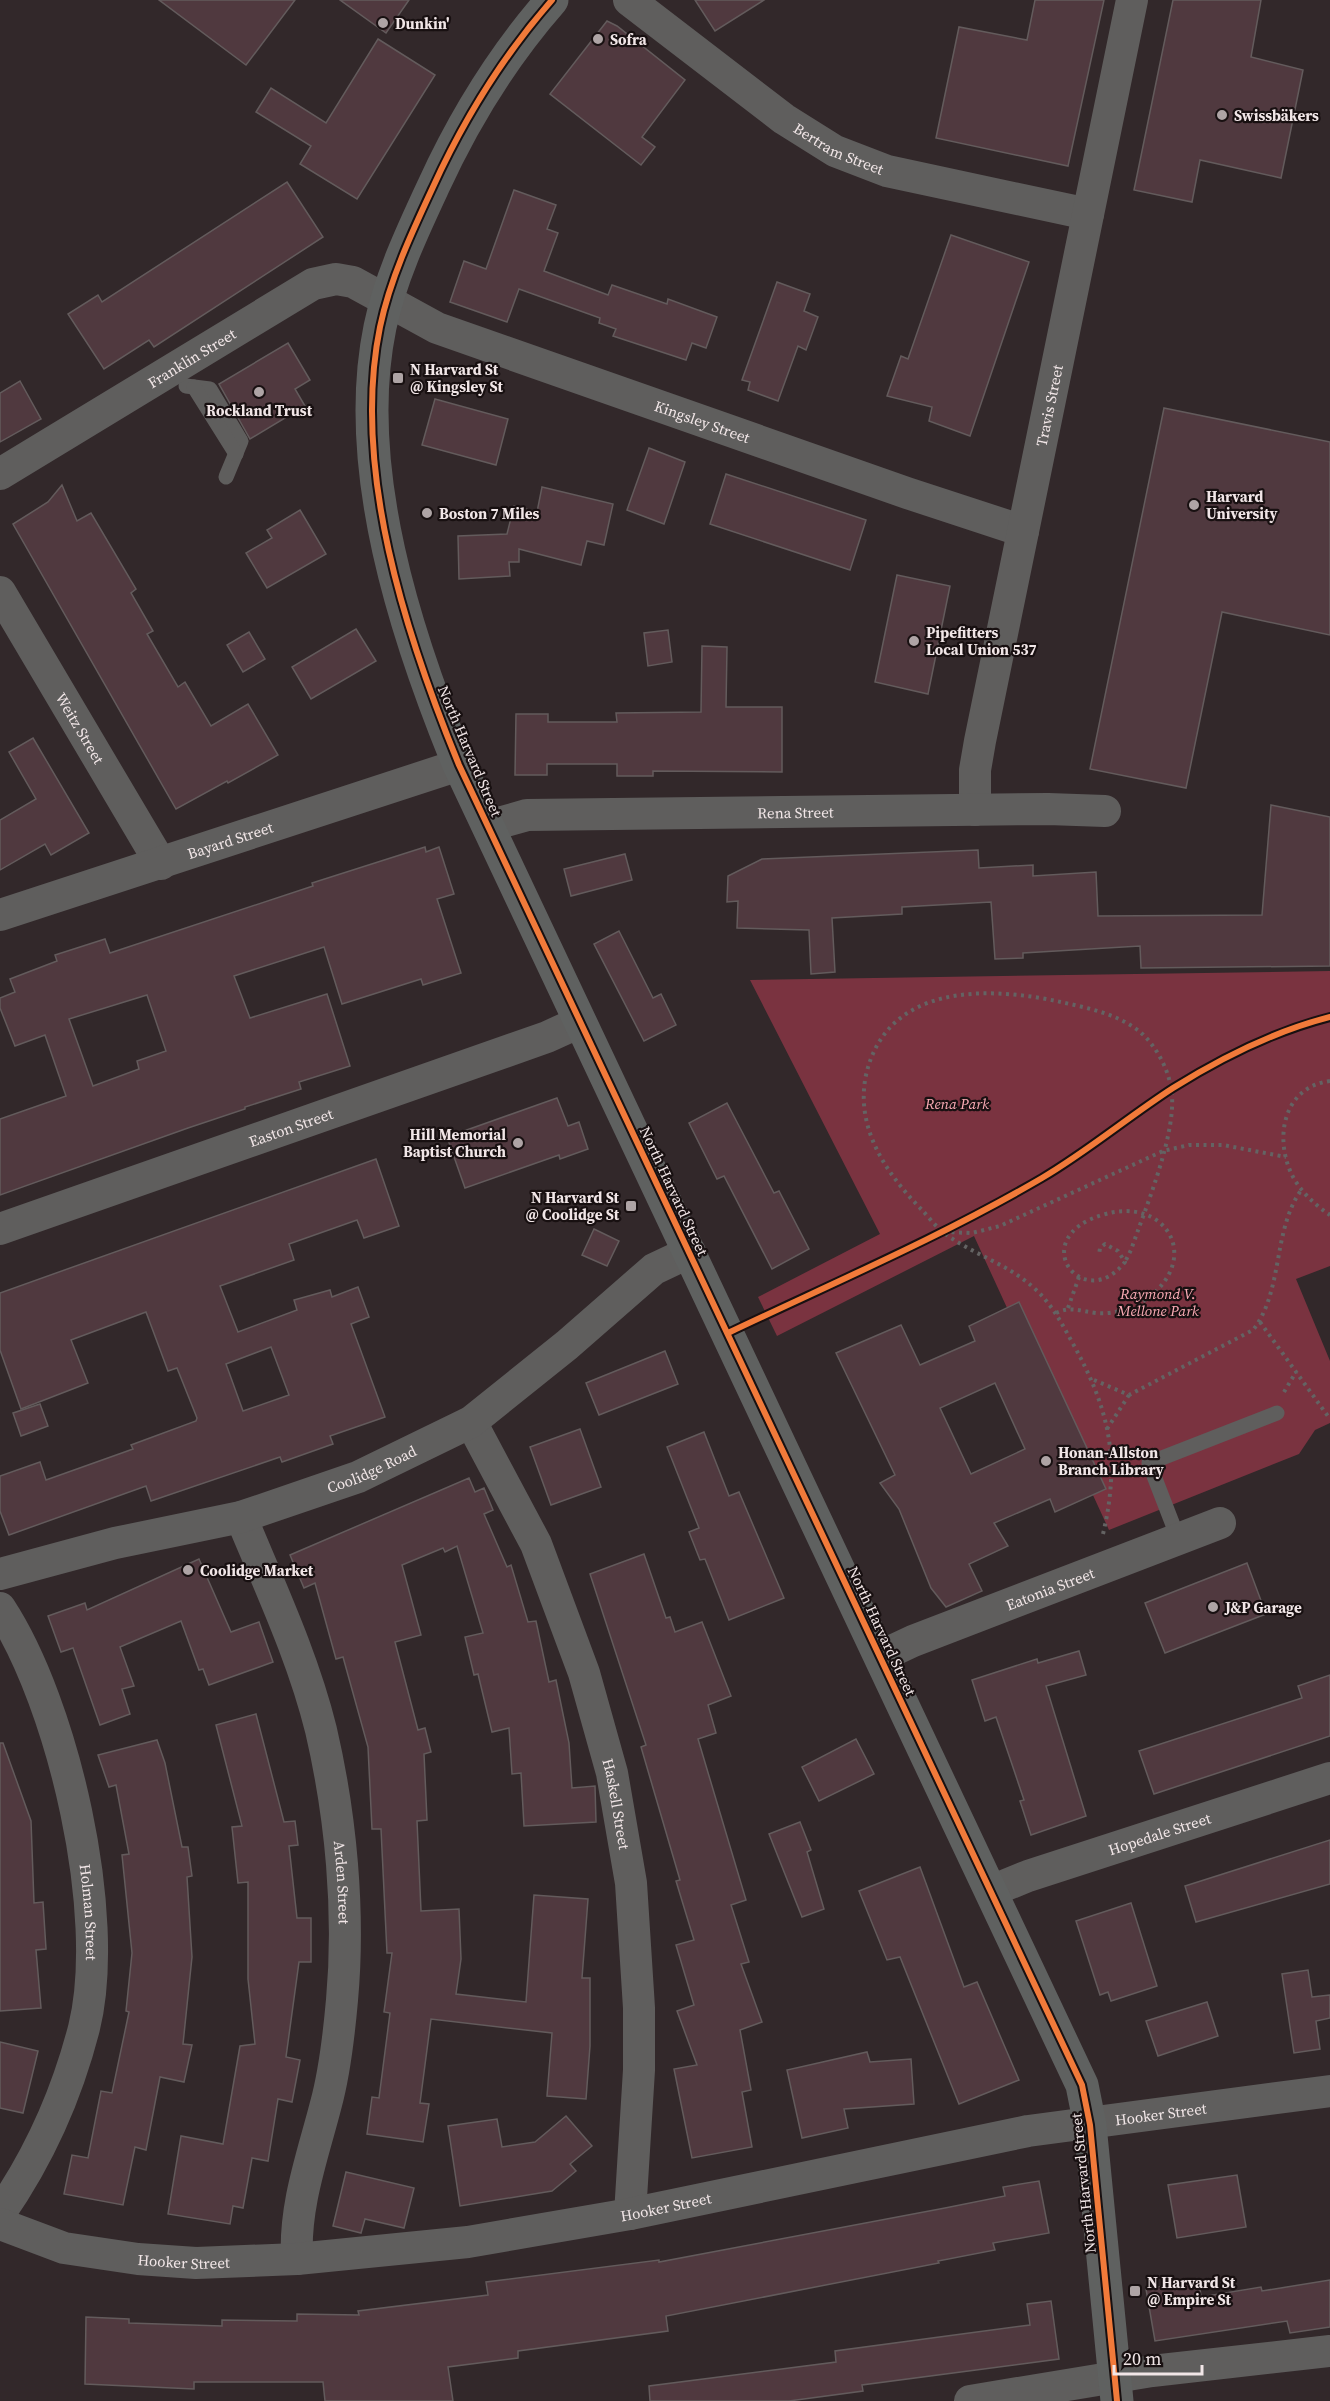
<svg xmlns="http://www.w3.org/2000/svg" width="1330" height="2401" font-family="'Source Serif 4',serif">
<rect width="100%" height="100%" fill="#32282a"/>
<!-- green -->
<polygon fill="#7a3340" points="1330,971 1330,1266 1296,1279 1330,1361 1330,1423 1315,1430 1299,1454 1109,1530 974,1236 777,1336 758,1297 880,1234 750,980"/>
<!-- building -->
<g fill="#50393f" stroke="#635b5c" stroke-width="1.5" fill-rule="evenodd">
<polygon points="159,0 295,0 246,65"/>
<polygon points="340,0 409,0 386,33"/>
<polygon points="695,0 764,0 715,31"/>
<polygon points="1035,0 1104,0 1068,166 936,138 959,27 1027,40"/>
<polygon points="1173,0 1261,0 1251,57 1303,70 1281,178 1200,160 1192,202 1134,190"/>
<polygon points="607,21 617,26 685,80 642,137 655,147 641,165 550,94"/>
<polygon points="378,39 435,75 357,199 300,164 311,146 256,112 271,88 326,123"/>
<polygon points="287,182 323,237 154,347 149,340 104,369 68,314 98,295 102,302"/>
<polygon points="514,190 556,205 547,229 558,233 544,271 608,295 612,285 667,304 668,299 717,317 706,348 692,343 686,360 613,336 616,329 599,323 600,318 519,289 507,322 450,302 464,261 486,269"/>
<polygon points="951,235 1029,262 970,436 929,421 932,407 887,396 901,356 908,359"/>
<polygon points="777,282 810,294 804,311 818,317 806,350 798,346 778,401 748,390 750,382 742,380"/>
<polygon points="288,343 310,380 295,389 305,406 250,439 219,384"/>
<polygon points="20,381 41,419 0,442 0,393"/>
<polygon points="435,399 508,419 496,465 422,445"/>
<polygon points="1164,408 1330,442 1330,635 1222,612 1186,788 1090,769"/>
<polygon points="649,448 685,462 664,524 627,510"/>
<polygon points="726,474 866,520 850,570 710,524"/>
<polygon points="62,485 77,521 91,513 136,589 131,593 153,631 147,634 178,687 185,682 211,726 248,704 278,755 228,783 227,781 176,809 13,524 48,502"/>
<polygon points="542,487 613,504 604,545 587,541 581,565 519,549 519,562 509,562 510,576 459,579 458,536 507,534 514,506 537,512"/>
<polygon points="300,510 326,554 267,588 246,553 272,538 267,530"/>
<polygon points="897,575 950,586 928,694 875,682"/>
<polygon points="356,629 376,661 311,699 292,667"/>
<polygon points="668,630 672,662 648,666 644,633"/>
<polygon points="249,632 265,659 243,672 227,645"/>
<polygon points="702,646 727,647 726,707 782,707 782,772 653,771 653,776 617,776 617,764 547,764 547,775 515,775 516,714 548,714 548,722 617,722 616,713 701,712"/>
<polygon points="33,738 89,833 51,855 45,844 0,870 0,820 36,799 9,752"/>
<polygon points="1271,805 1330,817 1330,966 1141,968 1140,946 1023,953 1023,958 995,959 991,902 902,907 902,914 832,918 835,972 811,974 809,930 737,928 738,901 727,902 728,876 762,859 978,850 979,868 1033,865 1033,876 1096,872 1098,916 1262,915"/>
<path d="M425,847l1,5 13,-5 15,47 -17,5 24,74 -38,12 -2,-6 -79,25 -18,-57 -90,29 16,42 77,-24 23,72 -51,16 2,7 -56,18v2l-57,19 -188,67v-76l66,-23 -21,-61 -30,11 -15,-38v-10l15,-6 -5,-13 47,-18 -2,-6 50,-16 5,14 203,-67 -1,-3zM147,995l19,56 -29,10 2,8 -46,17 -24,-67z"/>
<polygon points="625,854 632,880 571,896 564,869"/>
<polygon points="619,931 653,998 661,994 676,1025 644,1041 594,944"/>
<polygon points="557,1098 568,1126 579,1122 588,1149 560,1159 559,1155 465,1188 447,1137"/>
<polygon points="727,1103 774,1193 779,1191 809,1249 772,1269 724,1176 717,1179 689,1123"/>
<path d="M376,1159l23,67 -35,12 -7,-18 -68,24 5,16 -74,26 18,46 59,-22 -3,-10 36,-10 2,7 26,-10 11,30 -18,7 34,93 -55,19 3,8 -51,18 -2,-5 -129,44 -5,-15 -137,49 -9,-24v-35l40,-14 6,18 87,-31 -2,-4 65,-24 1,-3 -20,-50 -9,3 -22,-59 -75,28 17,43 -67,26 -21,-59v-57zM271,1347l18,48 -46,16 -17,-47z"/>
<polygon points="594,1229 619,1241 607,1266 582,1255"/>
<path d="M1019,1302l87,187 -51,23 -5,-13 -56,24 14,23 -39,18 13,27 -36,16 -15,-19 -32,-79 -19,-26 15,-8 -59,-122 65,-28 19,40 55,-24 -6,-15zM995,1383l30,66 -54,25 -31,-66z"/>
<polygon points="665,1351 678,1384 599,1415 586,1383"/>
<polygon points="40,1404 48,1426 21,1436 13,1413"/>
<polygon points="580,1429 601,1487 551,1505 530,1447"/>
<polygon points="704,1432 729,1496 739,1492 784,1598 729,1620 705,1559 700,1560 689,1532 699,1528 667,1447"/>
<polygon points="469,1478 475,1492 484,1488 493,1510 484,1514 507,1567 511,1565 528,1622 536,1621 549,1682 556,1680 569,1743 572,1788 595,1786 596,1822 524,1826 521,1773 512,1774 509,1728 492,1732 478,1674 474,1675 465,1637 483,1633 457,1546 445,1552 443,1548 402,1565 421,1635 395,1642 418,1730 425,1728 431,1752 424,1754 427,1820 417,1821 421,1911 459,1909 461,1959 456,1994 526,2002 534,1895 588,1899 582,1978 590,1978 590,2046 586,2099 547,2096 552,2033 431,2019 420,2103 429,2104 423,2142 367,2134 372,2097 379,2098 390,2013 384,2012 392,1953 387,1953 381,1829 372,1829 368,1747 343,1657 336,1659 315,1583 304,1588 290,1555"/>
<polygon points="644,1554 666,1618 670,1617 675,1632 702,1622 731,1696 708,1705 716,1733 698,1739 746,1900 731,1905 749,1962 741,1964 762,2022 740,2030 751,2090 742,2092 752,2147 692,2158 674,2069 697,2065 677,2011 694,2005 676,1945 694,1940 676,1881 680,1880 641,1747 646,1745 590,1574"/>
<polygon points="199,1559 231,1632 259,1622 273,1662 209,1685 203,1669 199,1670 181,1621 120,1647 134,1686 122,1689 130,1714 100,1725 73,1648 61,1652 48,1616 85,1603 87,1610"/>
<polygon points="1247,1563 1266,1614 1165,1653 1145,1603"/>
<polygon points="1079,1651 1086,1675 1046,1686 1086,1816 1031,1835 1020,1801 1024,1800 996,1717 985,1721 972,1680 1037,1659 1038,1663"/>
<polygon points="1330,1675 1330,1736 1154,1794 1139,1751 1302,1698 1298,1686"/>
<polygon points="256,1714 284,1822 295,1821 298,1845 289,1846 297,1918 311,1918 311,1962 299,1962 286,2057 300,2060 292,2102 278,2099 268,2161 252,2158 243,2208 233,2206 230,2224 168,2214 181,2136 223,2144 240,2046 255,2044 248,1979 248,1882 238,1883 232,1827 242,1826 216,1725"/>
<polygon points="856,1739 874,1774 819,1801 802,1767"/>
<polygon points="157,1740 165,1763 182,1847 188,1847 192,1876 187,1877 192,1957 183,2044 192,2045 184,2082 160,2077 146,2150 135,2147 123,2205 64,2194 72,2155 88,2158 101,2091 112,2093 129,2012 126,2011 132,1953 122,1855 129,1854 116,1785 109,1787 98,1755"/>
<polygon points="0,1743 3,1743 31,1821 34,1903 43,1902 46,1949 36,1950 41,2008 0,2011"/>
<polygon points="800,1822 811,1850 807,1852 824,1909 802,1917 769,1834"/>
<polygon points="1330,1840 1330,1884 1196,1922 1185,1886"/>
<polygon points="920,1867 964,1987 977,1982 1019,2080 959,2104 900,1957 887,1960 859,1891"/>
<polygon points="1131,1903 1157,1986 1111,2001 1108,1992 1100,1995 1076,1921"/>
<polygon points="1308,1970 1312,1997 1330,1995 1330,2018 1316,2021 1320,2049 1294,2053 1282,1974"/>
<polygon points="1207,2002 1218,2036 1158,2056 1146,2021"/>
<polygon points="0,2042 38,2051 23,2113 0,2108"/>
<polygon points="867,2052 870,2062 911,2059 914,2104 844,2109 848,2128 802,2138 787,2070"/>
<polygon points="566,2116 592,2146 570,2164 576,2171 552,2191 460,2206 448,2126 497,2119 502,2147 535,2142"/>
<polygon points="346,2172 414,2188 404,2228 365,2219 361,2233 333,2226"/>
<polygon points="1237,2175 1246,2227 1177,2238 1168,2185"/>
<polygon points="1039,2181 1049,2233 993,2243 995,2250 938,2261 939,2263 666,2316 668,2331 518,2351 518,2358 448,2367 453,2401 325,2401 323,2382 194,2382 194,2389 85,2384 86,2317 129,2319 129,2323 222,2326 222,2320 297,2321 297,2314 359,2315 358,2311 488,2295 486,2282 659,2260 659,2262 945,2208 1005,2196 1003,2187"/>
<polygon points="1199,2280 1201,2297 1261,2287 1262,2291 1330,2280 1330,2327 1290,2333 1287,2321 1155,2341 1146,2289"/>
<polygon points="1051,2301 1059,2359 862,2385 863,2391 789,2401 650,2401 649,2386 836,2362 835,2351 1030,2325 1027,2304"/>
</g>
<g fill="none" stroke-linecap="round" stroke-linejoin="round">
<!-- path -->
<g stroke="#646363" stroke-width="4" stroke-dasharray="3 4.5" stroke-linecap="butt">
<path d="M1330,1081c-47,6 -56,57 -38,94 8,16 23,30 38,40"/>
<polyline points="944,1232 972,1233 1000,1226 1163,1151 1189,1145 1223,1145 1286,1157"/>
<polyline points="1068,1308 1079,1277"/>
<path d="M1056,1313c15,-7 24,-2 40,0 17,2 38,-5 52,-15 55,-42 16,-103 -46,-83 -78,24 -18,100 23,47l-7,-11 -13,-7 -5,4 -1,7"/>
<polyline points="1260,1322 1330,1419"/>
<path d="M1094,1380l35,15 124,-65c31,-40 19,-100 49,-141"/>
<polyline points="1284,1392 1296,1372"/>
<polyline points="1107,1429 1129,1395"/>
<path d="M1103,1534c18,-75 6,-126 -31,-192 -11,-20 -21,-39 -38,-54 -26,-24 -62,-34 -90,-55 -9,-7 -16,-17 -23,-24 -35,-36 -66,-81 -55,-134 21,-92 122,-89 195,-73 27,6 56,12 78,29 16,13 29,37 32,57 8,41 -26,121 -40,162l-6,12"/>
</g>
<!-- lane -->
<g stroke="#5f5e5d" stroke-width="15">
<polyline points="186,386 210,389 241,441 226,477"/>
<polyline points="194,387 236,454"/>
<polyline points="1178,1538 1149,1463 1277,1413"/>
</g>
<!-- street -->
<g stroke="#5f5e5d" stroke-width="32">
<path id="s1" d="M629,0l155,119 51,32 52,20 201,43"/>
<path id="s2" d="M0,474l313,-190 23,-5 17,3 84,46 470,165 116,38"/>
<path id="s3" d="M0,592l161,272"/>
<path id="s4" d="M975,810v-40l5,-29 152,-741"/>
<path id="s5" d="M488,826l39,-11 521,-6 57,2"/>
<path id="s6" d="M0,915l459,-150"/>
<path id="s7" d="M0,1229l547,-192 33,-15"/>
<path id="s8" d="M471,1422l65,122 48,129 28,100 19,110 8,125v62l-9,144"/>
<path id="s9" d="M241,1517c29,70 62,140 80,213 20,86 29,182 21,270 -3,34 -7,71 -16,104 -13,51 -32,101 -29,155"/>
<path id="s10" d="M0,1574l115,-31 126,-26 117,-40 113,-55 96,-77 87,-76 36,-17"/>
<path id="s11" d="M0,1608c63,96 112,307 84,420 -17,66 -45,129 -84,185"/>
<path id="s12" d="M881,1656l32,-15 307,-118"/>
<path id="s13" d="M991,1891l37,-15 302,-98"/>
<path id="s14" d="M0,2224l64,24 74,11 58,4 101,-4 171,-17 162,-28 398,-83 302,-40"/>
<polyline points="970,2401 1152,2371 1330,2351"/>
</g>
<!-- secondary -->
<path stroke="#5f6160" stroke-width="33" d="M552,0c-50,57 -88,119 -119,187 -21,45 -43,92 -53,140 -29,141 26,309 79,438l623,1320 8,40 27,276"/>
<!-- cycleway casing -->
<g stroke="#181011" stroke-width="10">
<g id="cycleway">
<path d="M552,0c-50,57 -88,119 -119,187 -21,45 -43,92 -53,140 -29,141 26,309 79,438l623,1320 8,40 27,276"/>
<path d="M728,1333c105,-50 213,-96 314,-155 46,-27 86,-61 131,-90 48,-30 102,-57 157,-71"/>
</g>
</g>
<!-- cycleway -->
<use href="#cycleway" stroke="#f17a3a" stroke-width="6"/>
</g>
<!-- markers -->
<g fill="#aea4a5" stroke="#181011" stroke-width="2">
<circle cx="383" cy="23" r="6"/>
<circle cx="598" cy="39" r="6"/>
<circle cx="1222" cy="115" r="6"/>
<rect x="392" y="372" width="12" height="12" rx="3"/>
<circle cx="259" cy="392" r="6"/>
<circle cx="1194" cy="505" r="6"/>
<circle cx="427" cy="513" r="6"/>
<circle cx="914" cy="641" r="6"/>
<circle cx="518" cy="1143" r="6"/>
<rect x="625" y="1200" width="12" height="12" rx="3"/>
<circle cx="1046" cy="1461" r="6"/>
<circle cx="188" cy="1570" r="6"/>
<circle cx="1213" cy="1607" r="6"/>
<rect x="1129" y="2285" width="12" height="12" rx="3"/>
</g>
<g text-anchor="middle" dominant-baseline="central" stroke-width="4.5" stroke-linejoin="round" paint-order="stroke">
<!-- poi labels -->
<g font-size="15" font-weight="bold" fill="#f1e6e7" stroke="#181011" text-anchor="start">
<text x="395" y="23">Dunkin'</text>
<text x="610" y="39">Sofra</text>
<text x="1234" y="115">Swissbäkers</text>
<text x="410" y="369">N Harvard St<tspan x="410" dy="17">@ Kingsley St</tspan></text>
<text x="259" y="410" text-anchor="middle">Rockland Trust</text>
<text x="1206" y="496">Harvard<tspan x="1206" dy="17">University</tspan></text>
<text x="439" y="513">Boston 7 Miles</text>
<text x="926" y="632">Pipefitters<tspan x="926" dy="17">Local Union 537</tspan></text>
<text x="506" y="1134" text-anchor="end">Hill Memorial<tspan x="506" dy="17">Baptist Church</tspan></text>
<text x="619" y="1197" text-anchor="end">N Harvard St<tspan x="619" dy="17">@ Coolidge St</tspan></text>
<text x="1058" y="1452">Honan-Allston<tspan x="1058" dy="17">Branch Library</tspan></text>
<text x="200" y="1570">Coolidge Market</text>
<text x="1225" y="1607">J&amp;P Garage</text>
<text x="1147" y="2282">N Harvard St<tspan x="1147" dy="17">@ Empire St</tspan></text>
</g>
<!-- street labels -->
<g font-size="15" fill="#f1e6e7" stroke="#181011">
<text stroke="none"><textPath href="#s1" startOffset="258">Bertram Street</textPath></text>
<text stroke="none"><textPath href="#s2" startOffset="224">Franklin Street</textPath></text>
<text stroke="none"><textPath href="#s4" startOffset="412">Travis Street</textPath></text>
<text stroke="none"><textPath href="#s2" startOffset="784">Kingsley Street</textPath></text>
<text stroke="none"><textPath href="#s3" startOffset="158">Weitz Street</textPath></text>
<text transform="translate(470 751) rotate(67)">North Harvard Street</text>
<text stroke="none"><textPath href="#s5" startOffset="309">Rena Street</textPath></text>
<text stroke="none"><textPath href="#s6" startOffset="242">Bayard Street</textPath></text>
<text stroke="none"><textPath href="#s7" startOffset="308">Easton Street</textPath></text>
<text transform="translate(674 1191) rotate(65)">North Harvard Street</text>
<text stroke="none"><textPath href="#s10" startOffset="387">Coolidge Road</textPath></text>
<text stroke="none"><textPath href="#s12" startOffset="182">Eatonia Street</textPath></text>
<text transform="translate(882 1631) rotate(65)">North Harvard Street</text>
<text stroke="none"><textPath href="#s8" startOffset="411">Haskell Street</textPath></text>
<text stroke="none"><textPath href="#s13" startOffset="178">Hopedale Street</textPath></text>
<text stroke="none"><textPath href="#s9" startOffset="382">Arden Street</textPath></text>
<text stroke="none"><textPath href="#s11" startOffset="320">Holman Street</textPath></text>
<text stroke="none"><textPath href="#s14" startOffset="1179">Hooker Street</textPath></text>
<text transform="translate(1083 2183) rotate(-96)">North Harvard Street</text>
<text stroke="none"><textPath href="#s14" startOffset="675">Hooker Street</textPath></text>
<text stroke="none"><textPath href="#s14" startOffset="189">Hooker Street</textPath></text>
</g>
<!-- park labels -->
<g font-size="15" font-style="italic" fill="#fbabb5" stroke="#181011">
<text x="957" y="1103">Rena Park</text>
<text x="1158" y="1293">Raymond V.<tspan x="1158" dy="17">Mellone Park</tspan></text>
</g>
</g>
<!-- scale -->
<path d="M1114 2365v9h88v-9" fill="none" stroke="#f1e6e7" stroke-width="3"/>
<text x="1123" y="2365" font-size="18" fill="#f1e6e7" stroke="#181011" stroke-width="4.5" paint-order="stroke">20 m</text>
</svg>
